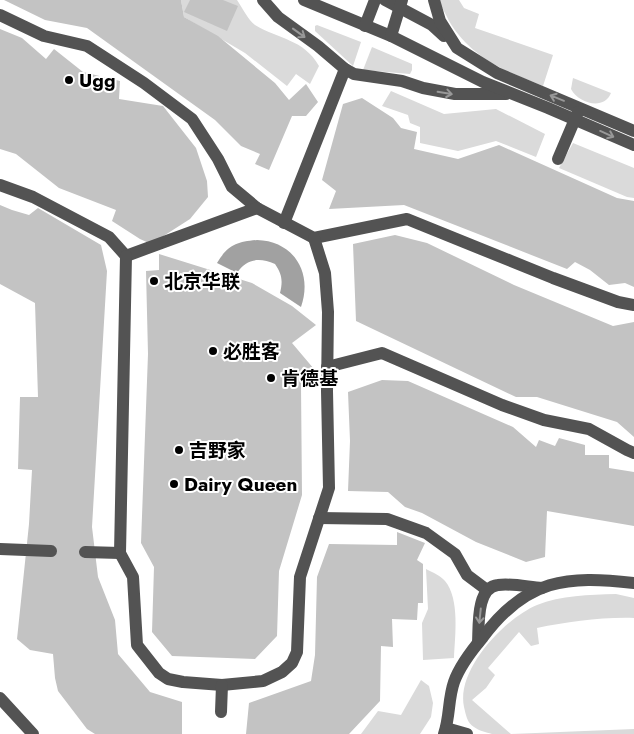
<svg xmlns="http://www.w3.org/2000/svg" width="634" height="734" font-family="Jost,'Noto Sans SC',sans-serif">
<rect width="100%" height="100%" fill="#fff"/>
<!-- green -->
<g fill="#dadada">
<path d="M181,0H237C242,7 248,20 255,25C278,39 304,39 319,66L310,84L296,74L287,86L245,53L184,17Z"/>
<path d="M439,0H459L464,8L479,14L475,28L553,55L543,86C505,71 471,58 449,21C446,14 441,7 439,0Z"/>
<polygon points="317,25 361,42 353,66 315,31 315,26"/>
<polygon points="372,47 412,64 412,70 410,74 363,70"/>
<path d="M573,78L611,93C604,111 578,103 571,89Z"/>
<polygon points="391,91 444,114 496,109 545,134 536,157 496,141 458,151 420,143 420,127 410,123 408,115 382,106"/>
<polygon points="573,143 634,168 634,198 627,197 559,168"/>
<path d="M426,569C432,572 441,576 445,581C460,599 455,636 454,658L423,660L422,623L428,609Z"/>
<path d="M616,594L634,598V618C601,617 568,622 537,628L539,644L531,646L519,632L488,668L495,675L486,688L472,700L511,734L634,729V734H492C486,732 479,731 474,727C467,723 466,715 464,707C456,670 504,619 537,605C561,595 589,595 616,594Z"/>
<polygon points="421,680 429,686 433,703 431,717 420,734 361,734 378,711 401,715"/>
</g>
<!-- water -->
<path fill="#a1a1a1" d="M257,240C294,241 313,273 301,307L280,293C283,281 282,274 275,264C259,257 246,259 237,273L217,263C228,245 236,242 257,240Z"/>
<!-- building -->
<g fill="#c3c3c3">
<polygon points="4,0 181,0 184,17 218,36 275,83 289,100 306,84 318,102 306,116 292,116 269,170 255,164 260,154 241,146 215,120 87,28 45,20"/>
<polygon points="190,0 223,0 238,6 227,31 184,12"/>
<polygon points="0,29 22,38 46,59 54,49 83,72 120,81 119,99 163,106 196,148 207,181 208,197 190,219 151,244 140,239 112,221 116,210 59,188 16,154 0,149"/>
<polygon points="362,98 393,118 401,128 417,132 414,149 458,159 499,145 617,198 634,201 634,287 625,283 609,285 590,270 575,262 567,269 404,205 329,209 336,191 322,180 343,104"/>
<polygon points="0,205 12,210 29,215 38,208 101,245 107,271 92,527 98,577 115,620 118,654 150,692 182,702 182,734 95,734 87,729 58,691 55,678 53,654 30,650 17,639 29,524 32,470 18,469 20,397 38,397 35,303 0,284"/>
<polygon points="395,235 427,243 514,285 613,326 634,322 634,437 617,422 537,397 516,397 356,321 353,244"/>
<polygon points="159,254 252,283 292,306 316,325 292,343 314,369 301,386 302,495 279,571 277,636 255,659 172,656 152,632 154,567 141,543 148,354 146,271 159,270"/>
<polygon points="382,380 408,381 513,427 536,447 539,440 555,446 559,438 585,445 585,455 609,455 609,468 634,472 634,526 547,511 545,557 526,562 476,542 422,513 405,507 388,492 348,491 350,441 348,392"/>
<polygon points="397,532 425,543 417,560 423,564 423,603 418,603 417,620 392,619 393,647 381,646 380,701 349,734 246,734 249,703 311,681 315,655 317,577 329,544 397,545"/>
</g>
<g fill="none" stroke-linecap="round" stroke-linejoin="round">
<!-- minor -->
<g stroke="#535353" stroke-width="12">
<polyline points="263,0 278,17 318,46 345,69 354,74 402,81 423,88 455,94 506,94"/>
<polyline points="304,0 391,36 483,82 548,108 634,145"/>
<polyline points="385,0 432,25 444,36"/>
<polyline points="434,0 440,21 457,48 497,73 634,131"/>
<polyline points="0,15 44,36 87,46 144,83 192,119 218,159 232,187 257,208 314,238 407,219 553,278 618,302 634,305"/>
<polyline points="365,26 375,0"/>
<polyline points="391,36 402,0"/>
<polyline points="558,159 578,112"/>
<polyline points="0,185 33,197 109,237 126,256 257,208"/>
<polyline points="284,223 345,69"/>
<polyline points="126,256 120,553 133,577 137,645 159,673 168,679 183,682 222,685 263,681 282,672 292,663 297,652 300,577 329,488 327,391 328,312 325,273 314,238"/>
<polyline points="327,367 382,353 502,405 544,420 589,429 627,450 634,453"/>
<polyline points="319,518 387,519 426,533 455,554 467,575 487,590"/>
<polyline points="0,549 51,551"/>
<polyline points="85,552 120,553"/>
<path d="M478,643C479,626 476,587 498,585C512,583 528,587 542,588"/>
<polyline points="0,698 33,734"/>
<polyline points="221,712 222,685"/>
<polyline points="446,728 467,734"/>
<path d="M444,734C450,717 448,699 454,682C460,665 472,650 483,637C526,579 567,575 634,583"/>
</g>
</g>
<!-- one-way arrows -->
<defs><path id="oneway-shaft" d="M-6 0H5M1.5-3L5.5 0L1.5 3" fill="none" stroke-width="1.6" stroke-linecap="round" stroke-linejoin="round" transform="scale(1.25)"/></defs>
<g stroke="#989898">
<use href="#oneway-shaft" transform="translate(299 33) rotate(36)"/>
<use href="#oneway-shaft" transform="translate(445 93) rotate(9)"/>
<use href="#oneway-shaft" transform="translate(557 98) rotate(-158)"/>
<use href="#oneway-shaft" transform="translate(607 134) rotate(24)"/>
<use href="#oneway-shaft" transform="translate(480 616) rotate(96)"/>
</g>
<!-- markers -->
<g fill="#000" stroke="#fff" stroke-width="2">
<circle cx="69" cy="80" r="5"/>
<circle cx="154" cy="281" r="5"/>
<circle cx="213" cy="351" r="5"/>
<circle cx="271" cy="378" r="5"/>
<circle cx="179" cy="450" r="5"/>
<circle cx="174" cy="484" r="5"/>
</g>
<g text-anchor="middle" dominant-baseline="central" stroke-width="4" stroke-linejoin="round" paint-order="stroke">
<!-- poi labels -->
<g font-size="19" font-weight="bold" fill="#000" stroke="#fff" text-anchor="start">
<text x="79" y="80">Ugg</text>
<text x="164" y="281">北京华联</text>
<text x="223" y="351">必胜客</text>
<text x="281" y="378">肯德基</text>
<text x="189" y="450">吉野家</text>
<text x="184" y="484">Dairy Queen</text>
</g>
</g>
</svg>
